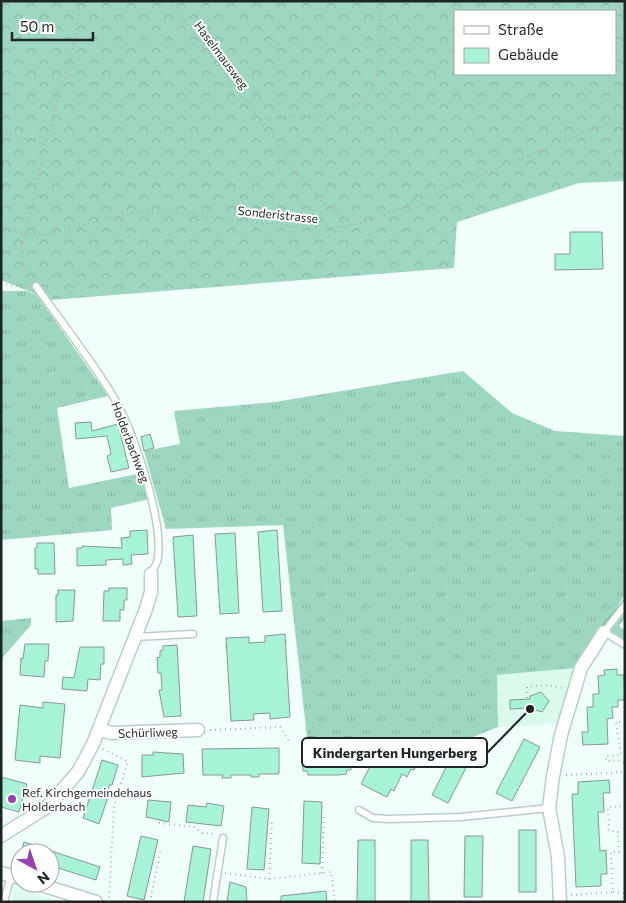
<svg xmlns="http://www.w3.org/2000/svg" width="626" height="903" font-family="Commissioner,sans-serif">
<defs>
<pattern id="grass-tufts" width="24" height="20" patternUnits="userSpaceOnUse" patternTransform="scale(1.25)"><rect width="24" height="20" fill="#9ed7c0"/><path d="M3 7l-1-3M5 7V3M7 7l1-3M15 17l-1-3M17 17v-4M19 17l1-3" fill="none" stroke="#88b8a5"/></pattern>
<pattern id="forest-crowns" width="20" height="18" patternUnits="userSpaceOnUse" patternTransform="scale(1.25)"><rect width="20" height="18" fill="#9ed7c0"/><path d="M2 6a3 3 0 1 1 6 0M12 15a3 3 0 1 1 6 0" fill="none" stroke="#88b8a5"/></pattern>
</defs>
<rect width="100%" height="100%" fill="#f1fff9"/>
<!-- built -->
<g fill="#dafaec">
<polygon points="575,668 558,724 498,727 497,675"/>
<polygon points="15,887 61,902 12,902"/>
</g>
<!-- grass -->
<g fill="url(#grass-tufts)">
<polygon points="1,291 26,291 37,295 108,396 57,408 69,488 142,473 149,499 111,508 112,530 1,540"/>
<polygon points="463,371 512,413 555,431 625,436 625,595 575,668 497,675 498,727 466,740 307,737 283,525 166,529 144,451 180,444 174,411 275,402"/>
<polygon points="625,613 625,618 619,626 625,630 625,641 609,632"/>
<polygon points="31,618 31,625 3,657 1,667 1,621"/>
</g>
<!-- forest -->
<path fill="url(#forest-crowns)" fill-rule="evenodd" d="M1,1H625V181L579,183L457,222L454,268L50,300L1,280ZM455,11H615V74H455Z"/>
<g fill="none" stroke-linecap="round" stroke-linejoin="round">
<!-- stream -->
<polyline stroke="#73bea2" stroke-width="3" points="601,628 625,600"/>
</g>
<!-- building -->
<g fill="#a7f3d6" stroke="#849a91">
<polygon points="570,232 602,232 603,269 555,270 555,254 570,254"/>
<polygon points="91,422 92,431 118,424 129,468 111,472 107,456 111,454 107,436 76,439 75,423"/>
<polygon points="150,434 154,448 144,451 141,437"/>
<polygon points="147,530 148,554 131,555 132,564 123,565 123,559 106,560 106,565 77,566 77,548 82,548 82,546 122,548 121,538 130,537 130,531"/>
<polygon points="277,530 282,611 263,612 258,532"/>
<polygon points="235,533 239,613 220,614 215,534"/>
<polygon points="193,535 197,616 178,617 173,537"/>
<polygon points="37,543 54,543 55,574 38,574 38,569 35,569 35,548 37,548"/>
<polygon points="109,588 127,588 127,600 124,600 124,610 120,610 120,621 103,621 104,591 109,591"/>
<polygon points="58,590 75,590 73,621 56,622 56,595 58,595"/>
<polygon points="285,634 290,717 270,719 270,713 253,714 254,720 231,721 226,638 249,637 249,643 265,642 265,636"/>
<polygon points="25,644 49,644 48,661 45,661 44,677 20,675 21,658 23,659"/>
<polygon points="177,645 181,716 164,717 159,690 162,690 161,673 158,673 157,658 160,657 160,651 163,650 163,646"/>
<polygon points="80,647 104,647 104,664 101,664 100,680 88,679 87,691 62,689 63,677 74,678"/>
<polygon points="617,669 617,675 624,675 625,700 618,700 618,707 612,707 613,718 607,719 608,744 583,745 582,732 588,732 587,707 593,707 593,694 599,694 598,676 605,675 604,670"/>
<polygon points="541,692 549,701 542,712 528,708 510,709 510,700 530,699 530,696"/>
<polygon points="43,702 65,704 60,758 40,756 40,763 15,760 20,705 43,708"/>
<polygon points="315,736 315,742 320,742 320,745 339,745 339,742 343,742 344,737 352,737 352,742 356,742 356,759 351,759 351,770 347,770 346,774 339,775 308,775 307,771 303,771 302,743 306,743 307,737"/>
<polygon points="394,738 423,753 414,770 411,769 407,777 402,774 394,791 391,789 387,797 361,784 375,757 380,759"/>
<polygon points="524,739 540,747 512,801 496,793"/>
<polygon points="460,740 476,748 448,803 432,795"/>
<polygon points="279,748 279,774 259,774 259,777 251,777 251,775 231,775 231,778 222,778 223,775 203,775 202,749"/>
<polygon points="153,752 183,754 184,773 142,777 142,755 153,755"/>
<polygon points="102,760 118,765 112,785 109,785 108,797 99,824 83,818"/>
<polygon points="1,777 27,784 19,812 1,807"/>
<polygon points="609,780 610,793 603,793 604,812 598,812 600,851 606,850 607,874 601,874 601,886 576,887 572,794 578,794 578,782"/>
<polygon points="148,800 171,802 169,822 146,817"/>
<polygon points="304,801 322,802 320,864 302,863"/>
<polygon points="207,803 224,806 221,826 186,822 188,805 206,807"/>
<polygon points="252,807 269,809 264,870 247,869"/>
<rect x="519" y="830" width="17" height="62"/>
<polygon points="141,836 158,840 144,900 127,896"/>
<polygon points="465,836 483,836 482,897 464,897"/>
<polygon points="358,840 375,840 375,902 357,902"/>
<polygon points="411,840 428,840 429,902 411,902"/>
<polygon points="24,842 100,867 96,880 58,868 54,881 50,879 50,853 21,853"/>
<polygon points="193,846 211,849 203,902 184,902"/>
<polygon points="230,882 246,887 247,902 227,902"/>
<polygon points="326,891 327,902 281,902 281,896"/>
</g>
<g fill="none" stroke-linecap="round" stroke-linejoin="round">
<!-- service casing -->
<g stroke="#b8cfc5" stroke-width="9">
<g id="service">
<path d="M36,286C62,323 90,358 113,396C133,430 163,518 158,557C158,563 153,569 151,574"/>
<polyline points="625,605 604,632 625,645"/>
<polyline points="135,637 193,634"/>
<polyline points="359,810 373,818 388,819 461,817 549,808"/>
<polyline points="4,902 11,875"/>
<polyline points="213,902 223,838"/>
</g>
</g>
<!-- minor casing -->
<g stroke="#b8cfc5" stroke-width="15">
<g id="minor">
<polyline points="99,729 111,733 198,730"/>
<polyline points="1,836 47,807 78,772 93,744 146,609 151,592 151,574"/>
<polyline points="1,873 20,878"/>
<polyline points="35,883 96,902"/>
<polyline points="560,902 558,857 549,808 553,776 561,735 581,668 604,632"/>
</g>
</g>
<!-- path -->
<g stroke="#a6b2ad" stroke-width="2" stroke-dasharray="1 4" stroke-linecap="butt">
<polyline points="170,1 319,199 338,215 345,227"/>
<polyline points="615,1 625,15"/>
<path d="M260,120C286,115 315,118 341,111C347,109 360,104 365,99C384,81 381,25 379,1"/>
<polyline points="1,132 45,143"/>
<polyline points="1,226 26,234 45,234 137,212 173,213 312,228 345,227 366,222 625,116"/>
<path d="M32,280C21,267 18,250 26,234L45,143L74,45L81,1"/>
<polyline points="1,284 29,286"/>
<polyline points="527,698 527,687 545,685 564,688"/>
<polyline points="625,710 625,711"/>
<polyline points="625,722 616,722 621,755 606,756 606,761 617,760 625,763"/>
<polyline points="210,730 280,727 289,741"/>
<polyline points="103,749 128,762 114,806 109,901"/>
<polyline points="566,775 625,772"/>
<polyline points="159,823 194,827 202,833 215,834"/>
<polyline points="225,873 269,879 331,872 335,902"/>
<polyline points="322,873 324,814"/>
<polyline points="269,879 272,823"/>
<polyline points="613,892 625,893"/>
<polyline points="571,895 613,892 611,852 619,852 618,832 609,831 608,807 625,806"/>
<polyline points="150,902 160,852"/>
</g>
<!-- service -->
<use href="#service" stroke="#fff" stroke-width="6"/>
<!-- minor -->
<use href="#minor" stroke="#fff" stroke-width="12"/>
</g>
<!-- markers -->
<circle fill="#9742b0" stroke="#fff" stroke-width="2" cx="12" cy="799" r="5"/>
<g text-anchor="middle" dominant-baseline="central" stroke-width="4" stroke-linejoin="round" paint-order="stroke">
<!-- street labels -->
<g font-size="12" fill="#1c2521" stroke="#fff">
<text transform="translate(222 55) rotate(53)">Haselmausweg</text>
<text transform="translate(278 214) rotate(6)">Sonderistrasse</text>
<text transform="translate(131 442) rotate(69)">Holderbachweg</text>
<text transform="translate(148 732) rotate(-2)">Schürliweg</text>
</g>
<!-- poi labels -->
<g font-size="12" fill="#1c2521" stroke="#fff" text-anchor="start">
<text x="22" y="792">Ref. Kirchgemeindehaus<tspan x="22" dy="14">Holderbach</tspan></text>
</g>
</g>
<!-- callouts -->
<path fill="none" stroke="#1c2521" stroke-width="2" d="M530 709L487 753"/>
<circle fill="#1c2521" stroke="#fff" stroke-width="2" cx="530" cy="709" r="5"/>
<rect fill="#fff" stroke="#1c2521" stroke-width="2" x="302" y="738" width="185" height="29" rx="5"/>
<g font-size="14" text-anchor="middle" font-weight="bold" fill="#1c2521">
<text x="395" y="758">Kindergarten Hungerberg</text>
</g>
<!-- border -->
<rect width="626" height="903" fill="none" stroke="#1c2521" stroke-width="5"/>
<!-- legend -->
<rect x="454" y="10" width="162" height="65" fill="#ffffff" stroke="#a4a8a6"/>
<rect x="464" y="26" width="25" height="8" fill="#ffffff" stroke="#a4a8a6"/>
<text x="498" y="35" font-size="15" fill="#1c2521">Straße</text>
<rect x="464" y="48" width="25" height="15" fill="#a7f3d6" stroke="#a4a8a6"/>
<text x="498" y="60" font-size="15" fill="#1c2521">Gebäude</text>
<!-- north arrow -->
<g transform="translate(35 868) rotate(140)"><circle r="24" fill="#ffffff" stroke="#a4a8a6"/>
<path d="M0-4L9 19L0 12L-9 19Z" fill="#9742b0"/>
<text y="-8" font-size="14" font-weight="bold" text-anchor="middle" fill="#1c2521">N</text>
</g>
<!-- scale -->
<path d="M12 32v8h81v-8" fill="none" stroke="#1c2521" stroke-width="2.5"/>
<text x="20" y="32" font-size="15" fill="#1c2521" stroke="#ffffff" stroke-width="4" paint-order="stroke">50 m</text>
</svg>
